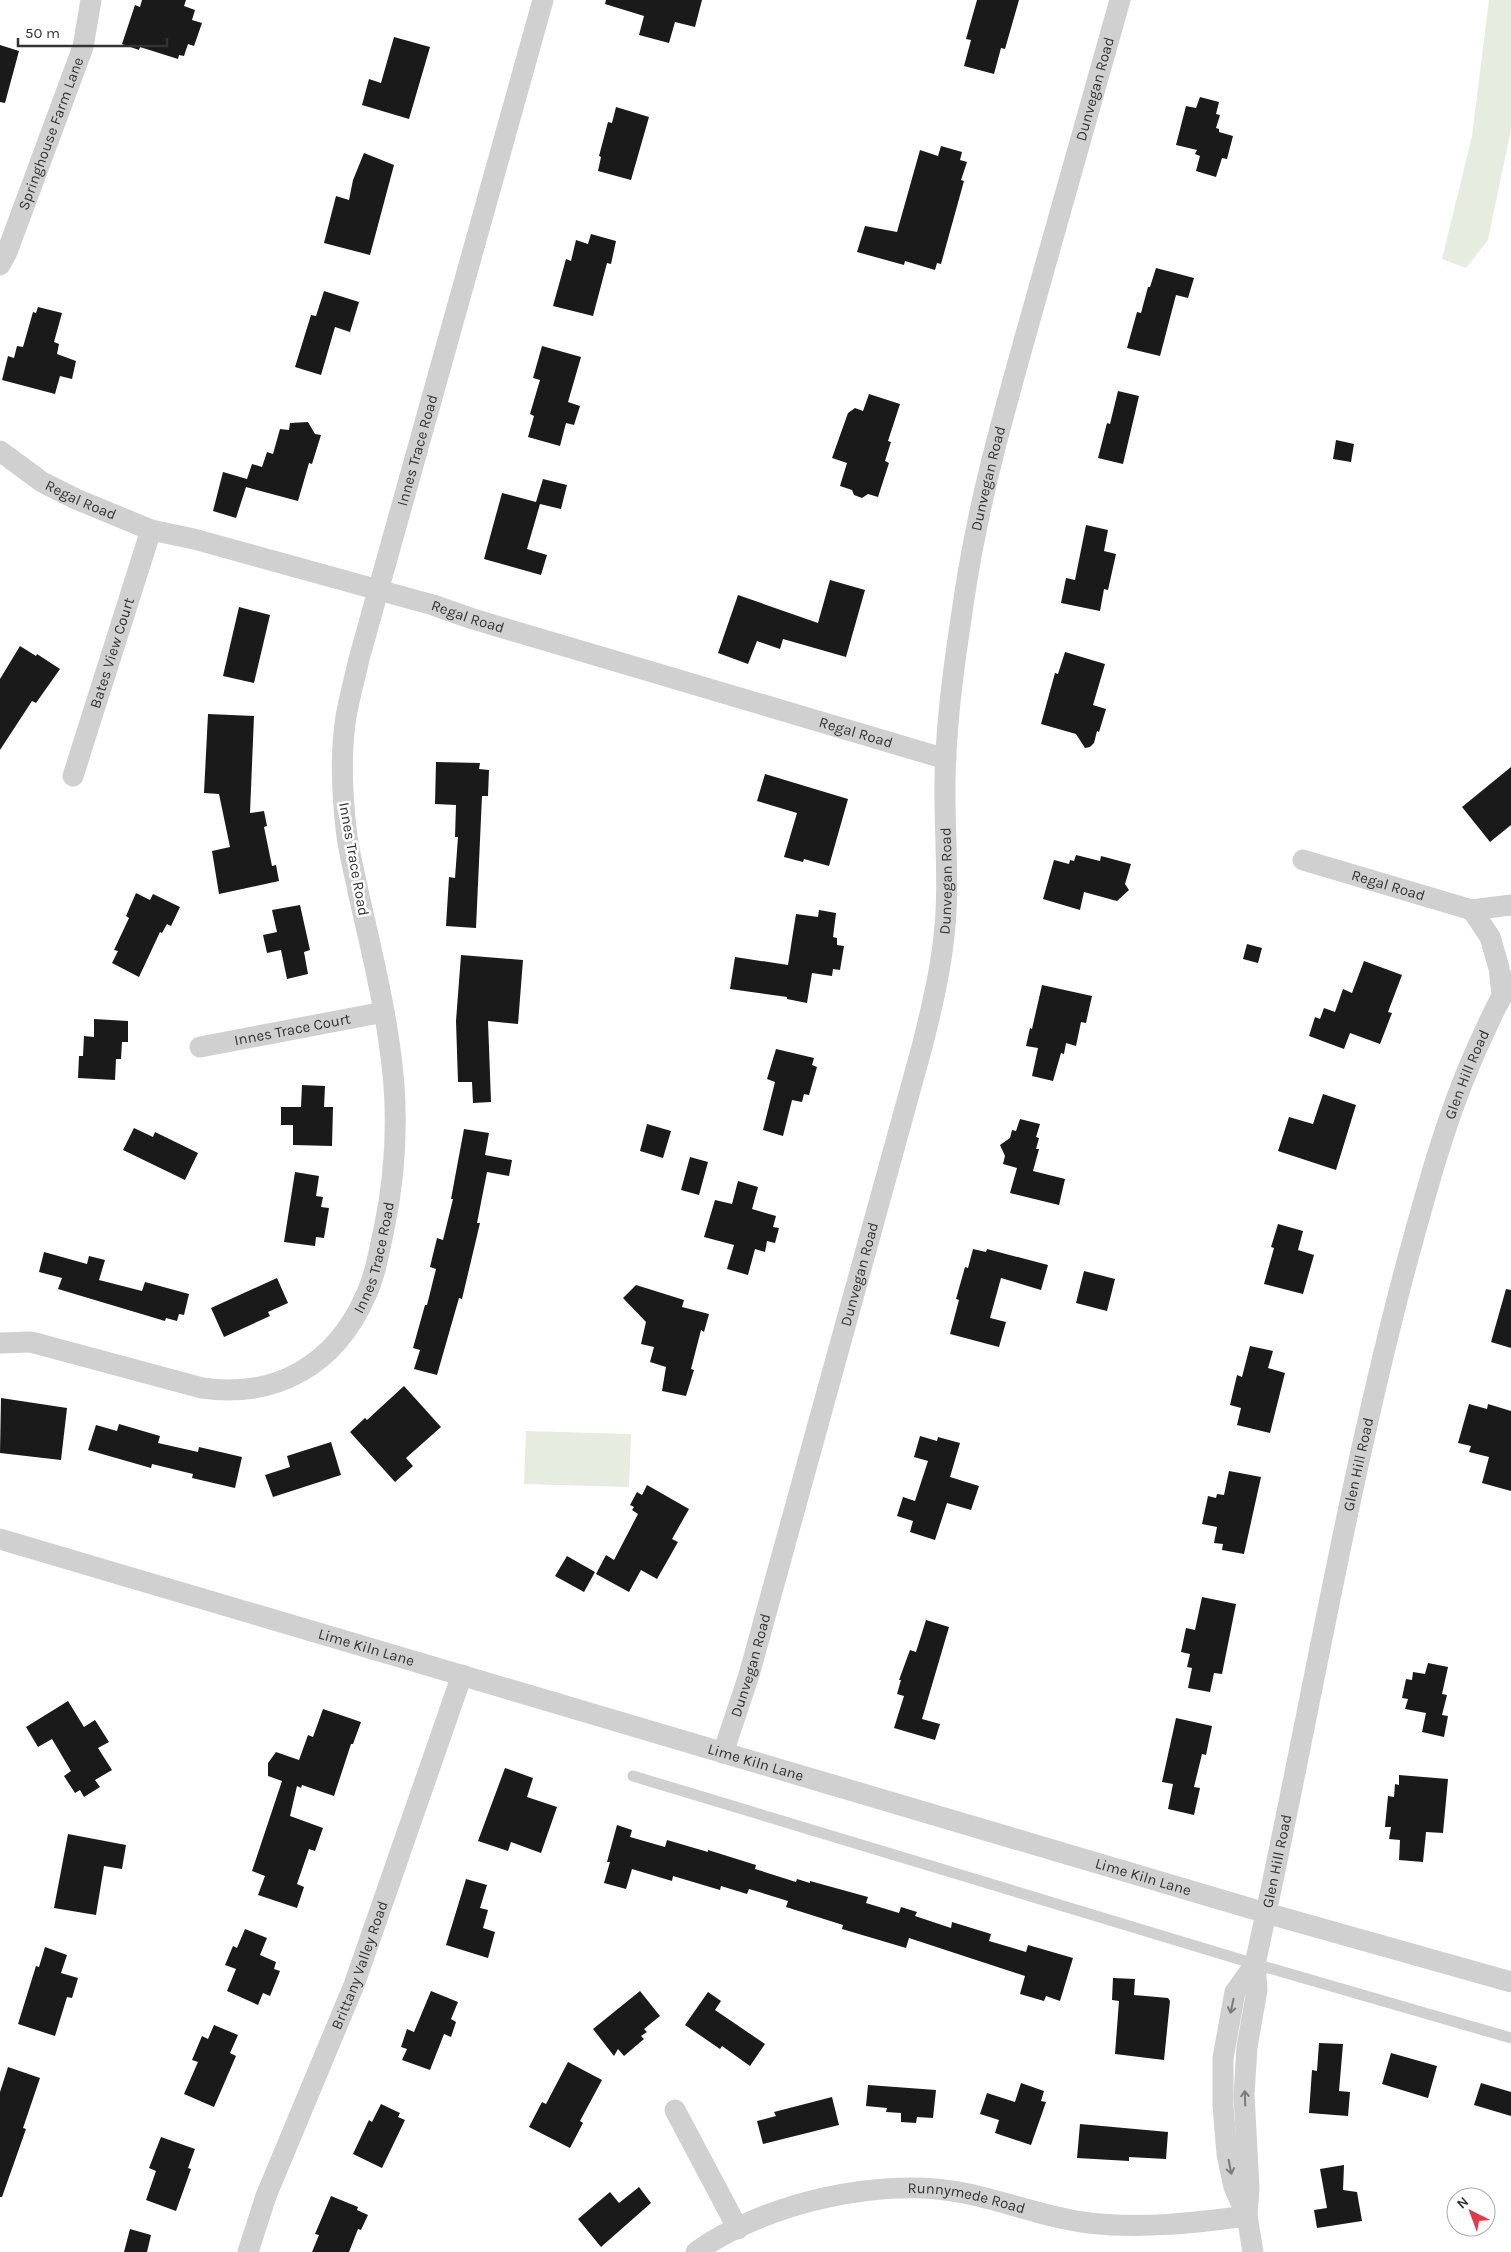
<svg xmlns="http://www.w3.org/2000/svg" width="1511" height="2252" font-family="Karla,sans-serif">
<rect width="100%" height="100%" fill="#fff"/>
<!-- green -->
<g fill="#e6ecdf">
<polygon points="1489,0 1511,0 1511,129 1488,240 1466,268 1442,259 1472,136"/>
<polygon points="526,1431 631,1434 629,1487 524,1484"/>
</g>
<!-- building -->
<g fill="#1a1a1a">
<polygon points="142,0 186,0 184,6 195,10 192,20 202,23 194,46 188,44 184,56 179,55 178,59 140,47 139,50 122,44 135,5 140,7"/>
<polygon points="606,0 702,0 695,27 675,22 669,43 639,35 644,16 605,4"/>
<polygon points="977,0 1019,0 1005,49 1001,48 994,74 964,66 971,40 966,39"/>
<polygon points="394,37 430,47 409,119 362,105 369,79 381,83"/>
<polygon points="0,45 19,51 5,103 0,102"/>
<polygon points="1200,97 1219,102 1216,114 1220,115 1216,128 1219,129 1219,132 1233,136 1227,159 1222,158 1216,177 1196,171 1200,156 1195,154 1197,150 1176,145 1186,106 1196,108"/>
<polygon points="616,107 649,117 631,180 598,171 601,157 599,156 608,122 612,123"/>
<polygon points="941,146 962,152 960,160 967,162 961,180 964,181 941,264 937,263 935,270 905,261 904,265 857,252 865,226 897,232 920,150 938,156"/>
<polygon points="364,153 394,165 370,255 324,243 336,196 349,200 353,180"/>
<polygon points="591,234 616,241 611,264 607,263 593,316 553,306 566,259 571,261 576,240 588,244"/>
<polygon points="1156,268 1194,278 1188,298 1176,295 1160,356 1127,348 1137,312 1141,313 1148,287 1150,287"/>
<polygon points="324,291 359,302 350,332 335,327 321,375 295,367 311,315 316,316"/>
<polygon points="38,307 62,313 54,342 59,344 57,354 76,361 72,379 60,376 55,394 2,380 8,356 14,358 17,346 23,347 33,312 36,313"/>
<polygon points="542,346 581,357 568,402 580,406 574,425 566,423 560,446 528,437 534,416 530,414 540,380 533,378"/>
<polygon points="1118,391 1139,396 1123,464 1098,458 1107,423 1110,424"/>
<polygon points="869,394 900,404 888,441 891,442 885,461 889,463 878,497 868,494 862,498 854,495 852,490 840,486 847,463 832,458 848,413 855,408 863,411"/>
<polygon points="308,422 315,434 321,435 312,464 309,463 298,501 246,487 236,518 213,511 223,472 247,479 252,464 262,467 267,452 273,454 280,429 289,430 290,423"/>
<polygon points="1336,440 1354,444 1351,462 1333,459"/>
<polygon points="543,479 567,485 561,509 540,504 527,549 547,555 541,575 484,559 502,493 536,502"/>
<polygon points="1086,525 1108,530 1104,551 1116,554 1108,590 1104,589 1100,611 1061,603 1066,578 1075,580"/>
<polygon points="830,580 865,590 846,657 783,639 780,649 757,641 748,664 718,653 738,595 818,623"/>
<polygon points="239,607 270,615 254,683 223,676"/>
<polygon points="20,646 36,656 37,654 60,669 36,703 32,701 0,750 0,679"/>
<polygon points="1065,652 1105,664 1093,705 1106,709 1099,732 1097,731 1094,743 1090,747 1085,748 1076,734 1041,724 1055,673 1058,674"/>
<polygon points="208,714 254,716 250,813 264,811 267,826 264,827 272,866 276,865 279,881 219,894 212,851 230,847 219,794 204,793"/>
<polygon points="436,762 480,763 479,769 489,770 488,796 482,796 476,928 446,926 449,877 455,878 458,837 455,837 456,805 435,804"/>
<polygon points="1511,767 1511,825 1490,842 1462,807"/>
<polygon points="765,774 848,799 829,866 804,859 803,862 784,857 797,813 757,801"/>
<polygon points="1076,855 1100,861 1101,856 1131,864 1125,884 1129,890 1117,901 1084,892 1080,910 1043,899 1054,860 1069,864 1070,860 1074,861"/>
<polygon points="136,893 150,900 153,894 180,907 171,926 167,924 162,933 160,932 139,977 112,963 118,951 114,950 129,918 126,916"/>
<polygon points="300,905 310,950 304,952 308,974 287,979 281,950 267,953 263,935 277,932 272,910"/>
<polygon points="819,910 836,913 833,937 837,938 837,945 844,946 840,970 833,969 832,976 812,973 807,1003 787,999 787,997 730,989 735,957 788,965 796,914 818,917"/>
<polygon points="1247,944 1262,948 1258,963 1243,959"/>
<polygon points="461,955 523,960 518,1024 488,1021 491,1102 473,1103 472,1082 458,1082 456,1021"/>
<polygon points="1364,961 1402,975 1388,1012 1392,1013 1380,1044 1350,1033 1344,1049 1309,1036 1315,1017 1320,1019 1324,1008 1335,1012 1343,989 1352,993"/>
<polygon points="1042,985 1092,996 1086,1023 1081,1022 1076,1046 1066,1043 1064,1054 1061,1053 1053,1081 1032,1076 1038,1048 1026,1046 1030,1028 1032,1029"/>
<polygon points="94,1019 128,1021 128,1042 122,1042 121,1059 116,1059 115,1080 78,1078 79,1056 83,1056 84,1036 94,1037"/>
<polygon points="776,1049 814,1058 812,1065 817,1067 809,1095 804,1094 802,1102 792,1100 783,1136 763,1130 775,1082 767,1079"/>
<polygon points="302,1085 325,1086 324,1107 333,1107 332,1146 293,1145 293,1125 281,1125 281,1107 301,1107"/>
<polygon points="1323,1094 1356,1105 1336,1170 1278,1151 1289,1117 1313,1124"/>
<polygon points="1020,1119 1040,1124 1036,1137 1039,1138 1036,1149 1039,1149 1033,1171 1065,1179 1059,1205 1010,1193 1017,1168 1003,1164 1005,1156 1000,1145 1010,1138 1012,1130 1016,1131"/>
<polygon points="647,1124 671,1131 663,1158 640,1151"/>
<polygon points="134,1128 153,1137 155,1132 198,1153 185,1180 123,1150"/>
<polygon points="464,1129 489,1133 485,1155 512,1160 509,1176 487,1172 477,1223 480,1223 462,1299 459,1298 437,1375 414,1369 420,1350 413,1348 425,1305 427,1305 436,1269 430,1267 437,1238 443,1240 453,1199 451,1199"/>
<polygon points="690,1157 708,1162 699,1195 681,1190"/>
<polygon points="295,1172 319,1176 316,1196 323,1197 321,1207 329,1208 324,1238 316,1237 315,1246 284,1242"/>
<polygon points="738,1181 758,1187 752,1209 776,1216 773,1227 779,1228 775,1243 767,1241 765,1252 755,1249 748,1275 727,1269 734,1245 704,1237 715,1200 732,1204"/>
<polygon points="1278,1224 1303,1231 1298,1250 1314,1255 1303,1294 1264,1284 1274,1248 1271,1247"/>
<polygon points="973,1249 986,1252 987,1249 1048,1265 1041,1290 1001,1278 990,1318 1006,1322 999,1347 950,1334 959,1300 956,1299 965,1267 968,1268"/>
<polygon points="44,1252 87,1264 89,1256 105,1260 99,1280 142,1291 145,1282 189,1294 184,1315 179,1314 177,1321 166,1318 165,1321 58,1289 62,1278 39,1272"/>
<polygon points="1084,1271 1115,1279 1107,1311 1076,1303"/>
<polygon points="277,1278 288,1303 268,1312 270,1316 224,1337 211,1308"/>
<polygon points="636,1285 684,1300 682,1307 709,1314 704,1332 701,1330 691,1369 694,1370 686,1396 662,1391 666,1367 650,1362 654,1347 641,1344 646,1322 623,1298"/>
<polygon points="1506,1289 1511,1290 1511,1348 1491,1342"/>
<polygon points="1250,1346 1273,1351 1268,1368 1285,1373 1270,1433 1237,1425 1241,1408 1230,1405 1237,1375 1242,1377"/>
<polygon points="404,1386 441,1427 406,1458 413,1466 395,1482 350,1432 365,1418 367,1420"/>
<polygon points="1,1398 67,1408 61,1460 0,1453"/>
<polygon points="1469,1404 1487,1409 1488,1404 1511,1411 1511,1491 1482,1483 1489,1457 1469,1452 1471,1446 1458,1443"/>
<polygon points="119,1424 160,1436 158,1443 198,1452 199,1447 242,1457 235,1488 192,1478 193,1474 152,1464 151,1468 88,1450 96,1425 117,1431"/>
<polygon points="920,1436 937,1441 938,1437 960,1443 950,1477 979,1486 971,1510 947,1503 935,1540 910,1532 913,1521 897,1516 903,1497 915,1501 928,1461 914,1457"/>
<polygon points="331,1442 341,1475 273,1497 265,1475 290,1467 287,1456"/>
<polygon points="1229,1471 1261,1477 1244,1554 1222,1550 1223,1544 1214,1543 1217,1527 1202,1524 1208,1496 1216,1498 1217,1494 1224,1495"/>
<polygon points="647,1485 689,1509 672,1539 678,1542 657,1579 641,1570 629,1592 596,1574 606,1555 614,1560 638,1514 632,1510 634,1507 630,1505 637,1492 642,1495"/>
<polygon points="567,1556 595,1572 584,1592 555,1576"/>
<polygon points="1202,1597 1236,1604 1222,1674 1214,1673 1210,1692 1188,1688 1192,1668 1187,1667 1190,1654 1181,1652 1186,1628 1195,1630"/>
<polygon points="926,1620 949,1627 922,1719 940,1724 935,1740 894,1728 904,1696 897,1694 901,1680 899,1680 910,1650 916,1652"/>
<polygon points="1428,1663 1448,1667 1442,1694 1447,1695 1442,1715 1448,1716 1444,1737 1422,1732 1426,1713 1405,1709 1408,1699 1402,1698 1406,1679 1412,1680 1413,1672 1425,1674"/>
<polygon points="68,1701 84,1727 95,1720 109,1742 98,1748 112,1770 95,1780 100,1787 84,1797 80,1790 75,1793 64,1776 71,1771 52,1739 38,1747 26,1727"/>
<polygon points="323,1709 361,1722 353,1744 351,1744 334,1796 302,1785 301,1788 297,1786 290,1816 323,1828 315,1851 309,1849 297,1884 304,1887 297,1908 258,1895 265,1876 252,1871 282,1781 268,1776 268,1763 276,1752 299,1760 308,1735 313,1737"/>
<polygon points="1176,1718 1212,1726 1206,1755 1202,1754 1194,1787 1200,1788 1194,1815 1168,1809 1173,1784 1162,1782"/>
<polygon points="505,1768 533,1778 527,1797 557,1807 541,1853 511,1842 508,1851 478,1841"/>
<polygon points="1399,1775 1448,1779 1443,1833 1426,1832 1423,1862 1399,1860 1400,1840 1389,1839 1391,1827 1385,1827 1388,1796 1394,1797 1395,1784 1399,1785"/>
<polygon points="617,1825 632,1830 630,1837 665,1847 667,1840 708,1852 708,1850 756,1865 755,1869 796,1882 797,1879 810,1883 810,1881 868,1897 866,1903 899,1913 901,1907 917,1912 915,1916 951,1928 952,1922 991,1934 989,1941 1026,1952 1028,1945 1073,1958 1060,2001 1046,1996 1044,2001 1020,1994 1025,1976 909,1938 906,1948 842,1929 843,1925 786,1907 788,1901 749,1889 747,1894 721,1886 720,1890 673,1876 672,1881 632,1869 626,1889 604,1883 610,1862 607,1862"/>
<polygon points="68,1834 126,1845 122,1869 104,1866 96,1915 54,1908"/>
<polygon points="466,1879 487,1885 480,1908 488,1910 483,1928 495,1932 488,1958 446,1945"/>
<polygon points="245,1929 267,1938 260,1955 276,1962 274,1969 280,1971 270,1996 263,1993 258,2005 227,1991 236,1969 225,1965 233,1946 237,1948"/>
<polygon points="45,1947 67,1955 61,1973 78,1978 72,1998 67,1997 55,2036 18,2024 36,1966 39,1967"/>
<polygon points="1113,1978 1135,1979 1134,1995 1168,1998 1170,2001 1164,2060 1115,2054 1119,2001 1112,2000"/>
<polygon points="431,1991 458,2002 451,2019 456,2022 451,2037 444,2034 430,2070 402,2060 407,2049 401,2047 407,2029 414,2032"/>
<polygon points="640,1991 660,2016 644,2029 647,2032 641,2036 644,2039 624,2056 618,2049 614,2056 593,2029"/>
<polygon points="708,1992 721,2001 715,2010 765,2044 750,2066 722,2046 720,2049 685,2025"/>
<polygon points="214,2025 238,2035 230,2053 236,2056 214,2107 184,2094 198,2062 192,2060 202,2036 208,2039"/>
<polygon points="1319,2043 1343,2044 1339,2091 1350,2092 1348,2116 1309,2113 1312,2070 1317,2071"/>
<polygon points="1391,2053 1437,2066 1428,2098 1382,2084"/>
<polygon points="568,2062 602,2080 580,2121 583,2123 570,2148 529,2127 542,2102 546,2104"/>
<polygon points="8,2067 40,2078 23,2128 26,2129 2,2197 0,2197 0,2092"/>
<polygon points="1021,2083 1044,2091 1041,2101 1046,2102 1031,2145 995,2133 999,2120 980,2114 987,2093 1015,2102"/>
<polygon points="1481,2083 1511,2092 1511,2116 1474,2105"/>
<polygon points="868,2085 936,2090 933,2118 917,2117 916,2123 901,2122 901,2113 886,2112 887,2108 866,2106"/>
<polygon points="832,2097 839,2125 763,2144 757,2121 776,2116 774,2112"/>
<polygon points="381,2104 400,2113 398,2117 405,2120 382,2168 353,2154 369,2120 372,2122"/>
<polygon points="1080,2124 1168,2132 1166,2159 1129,2157 1129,2161 1077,2158"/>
<polygon points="161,2137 195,2149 188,2168 191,2169 176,2211 146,2200 156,2171 149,2168"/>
<polygon points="1344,2165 1343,2190 1357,2192 1362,2221 1317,2228 1314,2210 1327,2208 1320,2169"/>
<polygon points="639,2187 651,2203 601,2247 578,2219 610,2192 619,2203"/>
<polygon points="331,2196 358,2207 357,2210 368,2215 361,2230 358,2229 349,2252 312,2252 319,2235 315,2234"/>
<polygon points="130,2229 151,2235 147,2252 124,2252"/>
</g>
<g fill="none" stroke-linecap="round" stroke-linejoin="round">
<!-- lane -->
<polyline stroke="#d0d0d0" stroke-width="11" points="633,1776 1255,1964 1511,2038"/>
<!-- street -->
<g stroke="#d0d0d0" stroke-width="21">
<path id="s1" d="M0,265L7,252L83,47L91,0"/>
<path id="s2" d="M0,451L42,482L76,499L151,530L194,539L433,605L473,619L946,759"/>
<path id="s3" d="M73,776L151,530"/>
<path id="s4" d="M1303,860L1472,910L1511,905"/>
<polyline points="1472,910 1490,937 1499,968 1502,994"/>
<path id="s5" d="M200,1047L384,1012"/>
<path id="s6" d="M0,1343L31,1342L202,1388C277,1399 336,1364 366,1295C376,1274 379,1251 384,1229C397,1167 399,1105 389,1042C382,991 369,941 358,891C354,871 348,849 346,828C342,792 340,754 346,717C349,698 355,678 359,659L543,0"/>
<path id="s7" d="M0,1539L1266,1913L1511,1982"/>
<path id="s8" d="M723,1753L749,1675L922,1047C931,1011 940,974 944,936C950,885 944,832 945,780C946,720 955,658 964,599C978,502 1005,409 1031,316C1061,211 1090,105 1120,0"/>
<polyline points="675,2110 738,2229"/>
<polyline points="1246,2214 1234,2187 1227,2154 1223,2106 1223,2058 1235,1992 1255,1964"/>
<path id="s9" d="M248,2252L266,2196L354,1985L462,1675"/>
<path id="s10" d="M696,2252C764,2203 882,2176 964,2193C1005,2201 1046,2218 1089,2223C1142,2229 1194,2223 1247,2216"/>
<path id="s11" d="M1253,2252L1247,2216L1249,2188L1244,2095L1247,2047L1257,1990L1255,1964C1306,1734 1344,1501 1404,1273C1426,1192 1447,1111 1483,1035C1491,1017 1500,998 1511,981"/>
</g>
</g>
<!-- one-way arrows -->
<defs><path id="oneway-shaft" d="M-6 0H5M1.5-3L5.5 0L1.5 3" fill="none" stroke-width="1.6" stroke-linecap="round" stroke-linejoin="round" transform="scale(1.25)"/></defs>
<g stroke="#7a7a7a">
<use href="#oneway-shaft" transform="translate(1232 2006) rotate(102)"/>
<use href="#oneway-shaft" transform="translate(1245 2098) rotate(-92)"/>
<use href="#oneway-shaft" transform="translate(1230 2167) rotate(79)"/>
</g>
<g text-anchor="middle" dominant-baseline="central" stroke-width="5" stroke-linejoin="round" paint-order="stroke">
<!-- street labels -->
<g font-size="15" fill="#333" stroke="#fff">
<text stroke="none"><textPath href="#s8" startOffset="1712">Dunvegan Road</textPath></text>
<text stroke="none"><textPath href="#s1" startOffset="141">Springhouse Farm Lane</textPath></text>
<text stroke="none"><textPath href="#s6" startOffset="1275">Innes Trace Road</textPath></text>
<text stroke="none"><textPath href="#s8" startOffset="1308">Dunvegan Road</textPath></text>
<text stroke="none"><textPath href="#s2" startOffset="95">Regal Road</textPath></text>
<text stroke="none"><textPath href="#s2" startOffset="500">Regal Road</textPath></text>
<text stroke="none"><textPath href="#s3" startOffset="129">Bates View Court</textPath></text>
<text stroke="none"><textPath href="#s2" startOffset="905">Regal Road</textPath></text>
<text transform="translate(354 859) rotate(80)">Innes Trace Road</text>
<text stroke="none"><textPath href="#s8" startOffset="902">Dunvegan Road</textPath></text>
<text stroke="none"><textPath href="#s4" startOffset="89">Regal Road</textPath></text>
<text stroke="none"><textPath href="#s5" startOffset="94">Innes Trace Court</textPath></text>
<text stroke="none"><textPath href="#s11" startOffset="1205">Glen Hill Road</textPath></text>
<text stroke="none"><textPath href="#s6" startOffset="451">Innes Trace Road</textPath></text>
<text stroke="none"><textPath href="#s8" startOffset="498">Dunvegan Road</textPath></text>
<text stroke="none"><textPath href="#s11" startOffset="800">Glen Hill Road</textPath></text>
<text stroke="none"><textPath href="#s7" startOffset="382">Lime Kiln Lane</textPath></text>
<text stroke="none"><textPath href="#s8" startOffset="92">Dunvegan Road</textPath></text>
<text stroke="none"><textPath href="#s7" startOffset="788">Lime Kiln Lane</textPath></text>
<text stroke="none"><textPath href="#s11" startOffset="395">Glen Hill Road</textPath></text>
<text stroke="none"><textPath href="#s7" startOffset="1192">Lime Kiln Lane</textPath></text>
<text stroke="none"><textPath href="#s9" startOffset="308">Brittany Valley Road</textPath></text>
<text stroke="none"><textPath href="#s10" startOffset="284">Runnymede Road</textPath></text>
</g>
</g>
<!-- north arrow -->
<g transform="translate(1471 2212) rotate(318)"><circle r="24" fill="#ffffff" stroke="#adadad"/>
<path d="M0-4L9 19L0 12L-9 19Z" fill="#e63946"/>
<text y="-8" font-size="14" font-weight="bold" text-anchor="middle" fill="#333333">N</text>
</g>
<!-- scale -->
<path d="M18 38v8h149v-8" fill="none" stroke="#333333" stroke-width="2.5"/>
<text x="25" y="38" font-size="15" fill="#333333" stroke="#ffffff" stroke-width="4" paint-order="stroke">50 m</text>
</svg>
